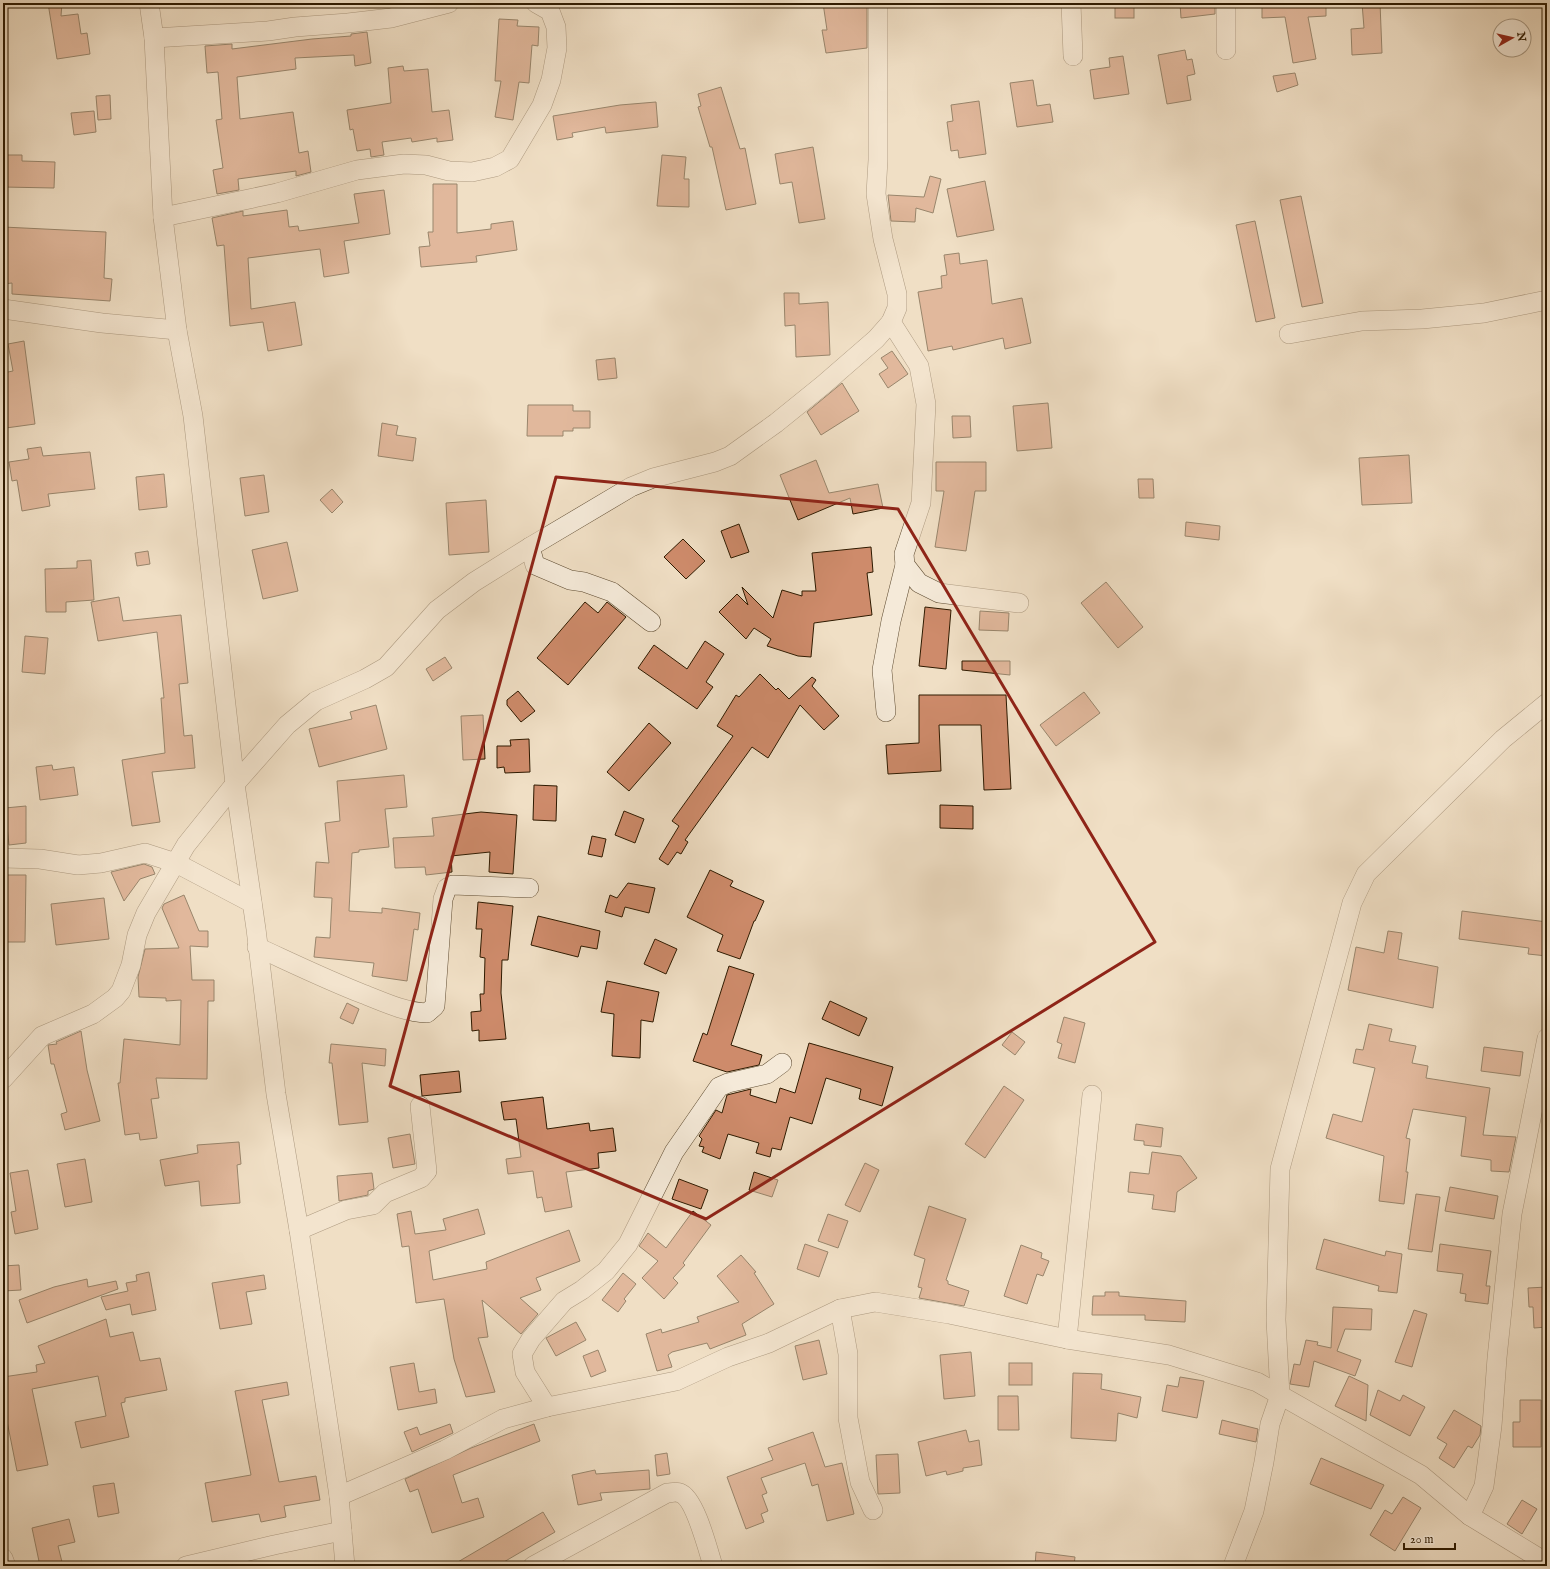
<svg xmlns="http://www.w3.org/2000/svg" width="1550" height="1569" font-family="'IM FELL English',serif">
<rect width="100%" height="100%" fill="#f0dfc5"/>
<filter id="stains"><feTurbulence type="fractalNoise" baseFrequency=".005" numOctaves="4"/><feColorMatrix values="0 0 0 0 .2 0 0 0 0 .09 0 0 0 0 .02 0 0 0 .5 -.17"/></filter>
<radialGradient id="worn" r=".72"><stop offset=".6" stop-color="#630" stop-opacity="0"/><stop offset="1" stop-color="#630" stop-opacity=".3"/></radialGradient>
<!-- building -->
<g fill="#ce8b6b" stroke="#2e1a00">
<polygon points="48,3 62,3 61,16 78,14 81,34 87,33 90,54 57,59"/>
<polygon points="823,3 867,3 867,48 826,53 822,30 827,30"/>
<rect x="1115" y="3" width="19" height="15"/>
<polygon points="1180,3 1215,3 1215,14 1181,18"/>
<polygon points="1262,3 1326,3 1326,16 1308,17 1316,59 1293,63 1285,17 1262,18"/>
<polygon points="1362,3 1380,3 1382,53 1352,55 1351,29 1364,28"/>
<polygon points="499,19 518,20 517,26 539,27 538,46 532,45 529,83 519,82 513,120 495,117 501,81 495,81"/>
<polygon points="367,32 371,63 355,66 354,55 295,58 296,69 237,77 240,119 293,112 299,153 308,151 311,172 296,176 296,171 238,179 239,190 217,194 213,170 223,168 216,120 222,119 218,72 207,73 205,46 232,44 232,49 312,39 351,36 351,34"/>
<polygon points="1185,50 1187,60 1192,59 1195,74 1187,76 1191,100 1167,104 1158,55"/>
<polygon points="1123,56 1129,94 1094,99 1090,70 1110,67 1109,58"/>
<polygon points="403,66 404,71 428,69 432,112 449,110 453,140 437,142 437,138 412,142 411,138 382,142 384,155 371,157 370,149 357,151 353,129 350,130 347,110 391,103 388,68"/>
<polygon points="1295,73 1298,85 1277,92 1273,76"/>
<polygon points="1033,80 1037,106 1050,104 1053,122 1017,127 1010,83"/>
<polygon points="721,87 740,149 745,148 756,204 726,210 712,147 710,147 698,107 701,106 698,94"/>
<polygon points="110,95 111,119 98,120 96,96"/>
<polygon points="979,101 986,154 959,158 958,150 951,151 947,122 953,121 951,105"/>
<polygon points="656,102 658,127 606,133 605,127 572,133 573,137 557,140 553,116 620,105"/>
<polygon points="94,111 96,132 74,135 71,113"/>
<polygon points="813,147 825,219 799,223 792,182 780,184 775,154"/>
<polygon points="3,155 22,155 22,161 55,162 54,188 3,187"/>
<polygon points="662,155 686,157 684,179 689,179 689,207 657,206"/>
<polygon points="930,176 941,179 933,213 916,208 915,222 891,221 888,195 924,197"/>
<polygon points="985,181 994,230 957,237 947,189"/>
<polygon points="433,184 457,184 457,233 491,229 491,224 513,221 517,250 476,256 477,262 421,267 419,247 430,246 428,232 433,232"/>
<polygon points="384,190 390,234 344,241 349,273 324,277 320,249 248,258 251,309 295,302 302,345 268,351 263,322 230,326 224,245 217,246 212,218 243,211 243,216 287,210 289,227 298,226 299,231 359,223 354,194"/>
<polygon points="1301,196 1323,303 1302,307 1280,200"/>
<polygon points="1255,221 1275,318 1256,322 1236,225"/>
<polygon points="3,227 106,232 104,278 112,279 110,301 12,294 12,283 3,284"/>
<polygon points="959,253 960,264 987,260 992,304 1022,298 1031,343 1005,349 1003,338 953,350 952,346 928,351 918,292 942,288 941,276 947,275 944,255"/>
<polygon points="784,293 799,293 799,304 828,302 830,355 796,357 795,325 785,326"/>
<polygon points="24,341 35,424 6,428 3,404 3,373 13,371 8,344"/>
<polygon points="892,351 908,374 888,388 879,374 888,368 881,358"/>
<polygon points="615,358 617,378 598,380 596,360"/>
<polygon points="842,383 859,411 821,435 807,412"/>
<polygon points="1048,403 1052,448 1017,451 1013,406"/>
<polygon points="528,405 573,405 573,411 590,411 590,428 573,428 573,431 563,431 563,436 527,436"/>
<polygon points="952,416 970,416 971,437 953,438"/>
<polygon points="382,423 398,426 396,435 416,438 413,461 378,456"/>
<polygon points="41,447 43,456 90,452 95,489 48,494 50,506 22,511 17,480 12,481 9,462 29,459 27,449"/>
<polygon points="1409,455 1412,503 1362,505 1359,458"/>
<polygon points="816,460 829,493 878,484 883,508 853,514 850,498 798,520 780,475"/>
<polygon points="936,462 986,462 986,491 975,491 966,551 935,547 944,491 936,491"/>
<polygon points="164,474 167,507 139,510 136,477"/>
<polygon points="264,475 269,512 245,516 240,478"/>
<polygon points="1138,479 1153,479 1154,498 1139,498"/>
<polygon points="332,489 343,502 332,513 320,500"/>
<polygon points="486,500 489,552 449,555 446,503"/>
<polygon points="1186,522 1220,526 1219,540 1185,536"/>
<polygon points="739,524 749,552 731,558 721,531"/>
<polygon points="683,539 705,561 686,579 664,557"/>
<polygon points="287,542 298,591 263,599 252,550"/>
<polygon points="871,547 873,572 867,573 872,615 814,623 811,657 798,656 767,646 771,639 754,628 746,639 719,612 737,594 748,605 742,587 773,618 782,590 802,596 802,591 816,591 812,553"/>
<polygon points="148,551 150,564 137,566 135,553"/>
<polygon points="91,560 94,600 66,602 66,612 46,612 45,569 77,568 77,561"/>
<polygon points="1106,582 1143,627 1118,648 1081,603"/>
<polygon points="119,597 123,621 181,615 188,683 179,684 184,736 192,735 195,768 152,772 160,822 132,826 122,760 165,753 161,698 164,698 157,632 98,641 91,602"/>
<polygon points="585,602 598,613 607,602 626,617 568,685 537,658"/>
<polygon points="925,607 951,610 946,669 919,666"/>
<polygon points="980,611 1009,613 1008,631 979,630"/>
<polygon points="25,636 48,638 45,674 22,672"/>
<polygon points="705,641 724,654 706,682 713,687 697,709 638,668 654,645 687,669"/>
<polygon points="445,657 452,668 433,681 426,669"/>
<polygon points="962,661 1010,661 1010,675 962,670"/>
<polygon points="760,674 776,690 778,688 789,699 812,677 816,680 812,686 839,716 824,730 800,705 768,758 752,747 685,840 688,842 681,854 677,852 668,865 659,859 679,826 672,821 733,736 717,726 736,695 739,697"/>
<polygon points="518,691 535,711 521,722 507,705 507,700"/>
<polygon points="1084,692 1100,713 1056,746 1040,725"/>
<polygon points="919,695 1006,695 1011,789 984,790 981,725 939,725 941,771 888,774 886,745 919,743"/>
<polygon points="376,705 387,749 319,767 309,729 352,719 350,712"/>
<polygon points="483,715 485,759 463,760 461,716"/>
<polygon points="649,723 671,743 629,791 607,772"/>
<polygon points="529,739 530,772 505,773 504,767 497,768 497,746 511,746 510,740"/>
<polygon points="52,765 53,770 74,767 78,795 40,800 36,767"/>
<polygon points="404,775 407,807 385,809 389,847 359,850 359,852 352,853 349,911 382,913 382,908 420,913 418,930 414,929 407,981 372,976 374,963 314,957 316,937 330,938 332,898 314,897 316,862 329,863 325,823 340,821 337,781"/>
<polygon points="534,785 557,786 556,821 533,820"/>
<polygon points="940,805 973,806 973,829 940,828"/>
<polygon points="26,806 26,843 9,845 5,808"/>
<polygon points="624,811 644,819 635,843 615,835"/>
<polygon points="481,812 517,815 513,874 489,872 490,852 451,856 452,872 426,875 425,867 395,868 393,838 434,836 432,818"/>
<polygon points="592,836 606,839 602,857 588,854"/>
<polygon points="144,864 152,867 155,874 140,879 124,901 111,872"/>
<polygon points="710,870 733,881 730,886 764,901 755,921 754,921 740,959 717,951 723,935 687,917"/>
<polygon points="3,875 26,875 25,942 3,942"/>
<polygon points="628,883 655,888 649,913 625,907 622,917 605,912 610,895 617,898"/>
<polygon points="184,895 199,931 208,931 208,947 190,946 192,980 214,980 214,1001 208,1001 207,1079 156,1078 159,1098 151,1099 157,1138 140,1140 139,1133 125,1135 118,1083 120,1083 124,1039 180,1045 181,1000 166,1001 166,998 139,997 138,977 145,949 179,948 162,908 164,904"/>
<polygon points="104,898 109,939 56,945 51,904"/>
<polygon points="478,902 513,906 508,960 502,960 501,993 506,1039 479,1041 479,1030 472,1031 471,1012 481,1011 480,994 484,994 485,958 480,957 482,929 476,929"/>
<polygon points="1462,911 1547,922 1547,956 1528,954 1529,948 1459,939"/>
<polygon points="538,916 600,931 597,949 581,946 578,957 531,945"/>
<polygon points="1388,931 1402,933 1398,959 1438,967 1433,1008 1348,990 1356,947 1384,953"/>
<polygon points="655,939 677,949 666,974 644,964"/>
<polygon points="729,966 754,974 731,1045 762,1055 759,1065 727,1072 693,1061 703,1033 707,1035"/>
<polygon points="607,981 659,992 653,1022 641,1020 640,1058 612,1056 614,1014 601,1012"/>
<polygon points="830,1001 867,1018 859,1036 822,1019"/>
<polygon points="347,1003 359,1009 353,1024 340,1018"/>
<polygon points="1064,1017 1085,1023 1075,1063 1058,1058 1062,1044 1057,1042"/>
<polygon points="1369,1024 1392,1029 1389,1041 1416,1046 1412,1063 1428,1066 1426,1078 1490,1088 1483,1135 1516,1137 1509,1172 1491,1171 1491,1160 1461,1156 1466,1117 1413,1109 1406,1138 1410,1139 1406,1172 1408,1172 1404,1204 1379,1201 1384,1156 1326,1138 1333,1114 1362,1122 1375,1068 1353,1063 1356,1049 1363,1050"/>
<polygon points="81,1031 87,1070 100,1121 65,1130 61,1114 67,1112 54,1064 51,1064 48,1045 57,1044 56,1042"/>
<polygon points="1012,1032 1025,1042 1015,1055 1002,1045"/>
<polygon points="809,1043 893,1067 882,1106 859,1099 861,1089 826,1078 812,1124 790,1117 781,1150 772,1148 770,1157 756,1153 759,1143 728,1134 720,1159 702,1152 704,1147 699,1146 702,1139 699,1136 701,1133 716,1110 722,1113 727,1095 751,1089 750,1095 776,1103 780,1088 795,1093"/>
<polygon points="331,1044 386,1049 385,1066 362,1063 368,1122 339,1125 332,1063 329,1063"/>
<polygon points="1484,1047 1523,1052 1520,1076 1481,1071"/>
<polygon points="459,1071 461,1092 422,1096 420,1075"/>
<polygon points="1004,1086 1024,1100 985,1158 965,1144"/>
<polygon points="543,1097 547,1129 589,1123 590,1131 613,1128 616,1151 598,1153 599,1168 566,1172 572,1207 545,1212 542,1197 537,1198 533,1171 508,1174 506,1159 521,1157 516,1119 504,1120 501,1102"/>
<polygon points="1136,1124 1163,1128 1161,1147 1144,1145 1144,1141 1134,1140"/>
<polygon points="410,1134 415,1164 393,1168 388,1138"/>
<polygon points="239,1142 241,1164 237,1165 240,1203 201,1206 199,1181 165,1186 160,1160 198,1153 197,1145"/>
<polygon points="1152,1152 1181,1156 1197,1178 1177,1192 1175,1212 1152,1209 1154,1195 1128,1192 1130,1172 1149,1174"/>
<polygon points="85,1159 92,1202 65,1207 57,1164"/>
<polygon points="865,1163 879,1170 860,1212 845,1205"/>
<polygon points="28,1170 38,1229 15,1234 11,1212 16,1211 10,1173"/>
<polygon points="754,1172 778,1180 772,1197 749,1190"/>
<polygon points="372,1173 374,1189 368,1191 368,1195 339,1201 337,1176"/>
<polygon points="679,1179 708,1190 701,1209 672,1199"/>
<polygon points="1450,1187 1498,1196 1494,1219 1445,1211"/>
<polygon points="1416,1194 1440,1197 1432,1252 1408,1249"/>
<polygon points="929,1206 966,1219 946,1280 948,1281 948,1284 969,1291 964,1306 919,1298 922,1288 918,1287 925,1259 914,1255"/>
<polygon points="478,1209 485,1234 429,1251 433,1280 487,1269 486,1262 569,1230 580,1261 536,1278 541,1290 520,1298 538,1314 521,1334 482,1300 488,1337 478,1338 495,1392 466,1397 454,1359 444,1299 416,1303 409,1246 402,1247 397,1214 411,1211 415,1234 446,1230 443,1219"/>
<polygon points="693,1211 711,1225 683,1263 685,1265 673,1278 678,1283 664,1299 642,1278 658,1261 639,1246 648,1233 666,1248"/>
<polygon points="828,1214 848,1221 838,1248 818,1241"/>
<polygon points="1324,1239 1385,1256 1386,1251 1402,1254 1397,1293 1378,1291 1379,1286 1316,1269"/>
<polygon points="805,1244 828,1252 819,1277 797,1269"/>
<polygon points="1440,1244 1491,1251 1486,1286 1490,1286 1488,1304 1465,1301 1466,1294 1460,1293 1463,1274 1437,1271"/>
<polygon points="1021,1245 1042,1253 1041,1258 1049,1261 1043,1276 1037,1274 1027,1304 1004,1296"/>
<polygon points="741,1255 756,1272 754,1273 774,1304 742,1324 746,1335 710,1349 707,1343 672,1352 668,1355 672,1367 657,1371 646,1334 661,1329 662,1333 699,1322 697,1317 739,1302 717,1276"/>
<polygon points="19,1265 21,1290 3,1291 3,1266"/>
<polygon points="149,1272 156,1310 132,1315 130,1304 106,1310 101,1297 128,1291 126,1283 137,1281 136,1275"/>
<polygon points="623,1273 636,1284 624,1299 626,1301 618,1312 602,1300"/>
<polygon points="264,1275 266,1289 246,1292 252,1324 220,1329 212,1283"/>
<polygon points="87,1279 88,1287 116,1281 118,1289 27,1323 19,1300 54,1287"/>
<polygon points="1547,1287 1547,1327 1534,1328 1533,1307 1529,1307 1528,1288"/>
<polygon points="1105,1292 1119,1292 1119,1296 1186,1301 1185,1322 1145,1320 1145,1315 1092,1315 1093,1296 1105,1296"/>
<polygon points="1333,1307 1372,1309 1371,1330 1345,1329 1337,1351 1361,1360 1355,1376 1314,1361 1309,1387 1290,1384 1294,1364 1300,1365 1306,1340 1318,1342 1317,1345 1331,1348"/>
<polygon points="1414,1310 1427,1314 1412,1367 1395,1362"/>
<polygon points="106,1319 110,1337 133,1332 140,1361 160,1358 167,1390 125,1398 125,1402 121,1403 129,1437 81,1448 75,1422 106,1416 98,1376 32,1389 48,1465 17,1471 7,1421 3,1421 3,1377 37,1372 36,1365 45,1363 38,1346"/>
<polygon points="576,1322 586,1340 556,1356 546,1338"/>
<polygon points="819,1340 827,1374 803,1380 795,1346"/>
<polygon points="598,1350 606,1371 591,1377 583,1356"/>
<polygon points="971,1352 975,1396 944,1399 940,1355"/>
<polygon points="414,1363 419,1392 435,1389 437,1403 398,1410 390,1367"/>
<rect x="1009" y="1363" width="23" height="22"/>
<polygon points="1073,1373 1102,1374 1101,1389 1141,1397 1137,1418 1118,1413 1116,1441 1071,1438"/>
<polygon points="1349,1376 1368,1385 1366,1421 1335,1406"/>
<polygon points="1180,1377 1204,1381 1197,1418 1162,1411 1167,1385 1178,1387"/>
<polygon points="287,1382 289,1395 262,1400 279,1482 316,1476 320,1500 284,1506 286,1517 261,1522 259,1514 212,1522 205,1483 251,1475 235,1391"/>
<polygon points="1378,1390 1400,1401 1403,1395 1425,1407 1410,1436 1370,1415"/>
<polygon points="998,1396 1018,1396 1019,1430 998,1430"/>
<polygon points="1520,1400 1541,1400 1541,1447 1513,1447 1513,1422 1520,1422"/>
<polygon points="1454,1410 1481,1426 1480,1435 1472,1448 1468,1446 1454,1468 1439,1458 1447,1444 1437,1438"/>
<polygon points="1222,1420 1258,1429 1256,1442 1219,1434"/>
<polygon points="450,1424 453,1433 412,1452 404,1432 417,1427 420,1435"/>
<polygon points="534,1424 540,1441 453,1475 462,1503 478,1498 484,1517 432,1533 418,1489 410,1492 405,1479 471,1448"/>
<polygon points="966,1430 969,1442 979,1440 982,1465 963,1468 963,1471 947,1475 946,1471 926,1476 918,1442"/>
<polygon points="813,1432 825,1467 842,1463 854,1514 827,1521 818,1484 812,1486 805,1463 761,1478 767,1493 762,1495 768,1511 761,1514 764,1522 746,1529 727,1477 773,1460 768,1448"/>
<polygon points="667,1453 670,1474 657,1476 655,1455"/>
<polygon points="898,1454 900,1493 878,1494 876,1455"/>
<polygon points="1321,1458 1384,1485 1371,1509 1310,1484"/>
<polygon points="595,1470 596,1474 649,1470 650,1489 600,1493 602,1500 578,1505 572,1475"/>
<polygon points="114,1483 119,1513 98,1517 93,1486"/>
<polygon points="1403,1497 1421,1508 1395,1551 1370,1535 1385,1510 1392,1514"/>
<polygon points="1522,1500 1537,1509 1522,1534 1507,1524"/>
<polygon points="543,1512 555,1532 497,1566 451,1566"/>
<polygon points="69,1519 75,1542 58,1546 63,1566 40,1566 32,1528"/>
<polygon points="1036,1552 1075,1557 1074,1566 1035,1566"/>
</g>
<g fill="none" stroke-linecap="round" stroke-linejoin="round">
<!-- street casing -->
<g stroke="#5e4b31" stroke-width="20">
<g id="street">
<polyline points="149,3 154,38 163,217 177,330 193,416 235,784 256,929 276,1094 299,1230 339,1496 345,1566"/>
<polyline points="1071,3 1073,56"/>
<polyline points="1226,3 1226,50"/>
<polyline points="154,38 268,31 295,27 348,23 391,18 449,3"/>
<polyline points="163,217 277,193 357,170 404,164 426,165 449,171 472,172 495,167 510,159 542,105 551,80 557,48 556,27 550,11 536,3"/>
<polyline points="3,309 102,323 177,330"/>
<polyline points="891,322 919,366 926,404 921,503 904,554 905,565 919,583 939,593 1019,603"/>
<polyline points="1289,334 1362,321 1422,319 1484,313 1547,300"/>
<polyline points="530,547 535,565 570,580 584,582 612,592 651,622"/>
<polyline points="886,712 882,670 891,621 905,565"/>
<polyline points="3,858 40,859 78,865 101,863 145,853 176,863 252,903"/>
<path d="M257,947C292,963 327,980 363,994C384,1002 404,1012 427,1013L435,1006L443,899L447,888L453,885L529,888"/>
<polyline points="3,1079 42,1036 93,1014 115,998 121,991 131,965 137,935 146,913 186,845 235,784 287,725 316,701 365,679 386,667 437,610 474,582 530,547 631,487 653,478 715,462 730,456 776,423 823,385 876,339 891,322 897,308 897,294 883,239 876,194 878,160 878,3"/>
<polyline points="299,1230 346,1210 373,1205 385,1193 421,1178 427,1171 420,1106"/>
<polyline points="840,1309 848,1354 848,1418 860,1482 873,1510"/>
<polyline points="1067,1339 1092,1095"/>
<polyline points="547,1407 525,1372 522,1354 531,1339 564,1301 582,1290 606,1271 628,1244 674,1152 719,1087 728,1083 767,1074 782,1063"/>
<polyline points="339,1496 445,1450 503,1419 547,1407 676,1381 728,1357 769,1343 840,1309 875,1302 949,1314 1067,1339 1169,1355 1257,1382 1421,1475 1470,1516 1547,1563"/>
<polyline points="1470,1516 1484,1486 1492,1426 1497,1358 1512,1214 1547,1038"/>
<polyline points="3,1558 6,1566"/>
<polyline points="186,1566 274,1545 342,1531"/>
<path d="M533,1566L667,1493C671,1493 676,1491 680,1493C695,1498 708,1550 713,1566"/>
<polyline points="1233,1566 1254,1511 1264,1462 1270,1424 1280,1395 1276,1320 1280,1169 1352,903 1366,874 1503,739 1547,703"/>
</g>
</g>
<!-- street -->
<use href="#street" stroke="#f5ead9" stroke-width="19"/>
</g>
<!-- marked area -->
<path d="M0 0H1550V1569H0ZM556,477L898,509L1155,942L706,1219L390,1086Z" fill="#f0dfc5" fill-opacity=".55" fill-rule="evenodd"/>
<path fill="none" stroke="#8f2418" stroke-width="3" stroke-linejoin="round" d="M556,477L898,509L1155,942L706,1219L390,1086Z"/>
<!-- margin -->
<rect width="1550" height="1569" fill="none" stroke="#f0dfc5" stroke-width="16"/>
<rect x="4" y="4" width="1542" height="1561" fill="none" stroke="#2e1a00" stroke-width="2"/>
<rect x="8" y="8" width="1534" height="1553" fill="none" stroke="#2e1a00"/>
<!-- north arrow -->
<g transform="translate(1512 38) rotate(82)"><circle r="19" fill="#f5ead9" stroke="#a59782"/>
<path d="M0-3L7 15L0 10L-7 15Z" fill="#8f2418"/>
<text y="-6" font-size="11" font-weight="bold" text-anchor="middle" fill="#2e1a00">N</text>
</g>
<!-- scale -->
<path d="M1404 1543v6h51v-6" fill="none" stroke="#2e1a00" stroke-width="2"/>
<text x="1410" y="1543" font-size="12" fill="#2e1a00" stroke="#f5ead9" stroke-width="3" paint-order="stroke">20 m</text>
<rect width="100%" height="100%" filter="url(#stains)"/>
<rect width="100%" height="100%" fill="url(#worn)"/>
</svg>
